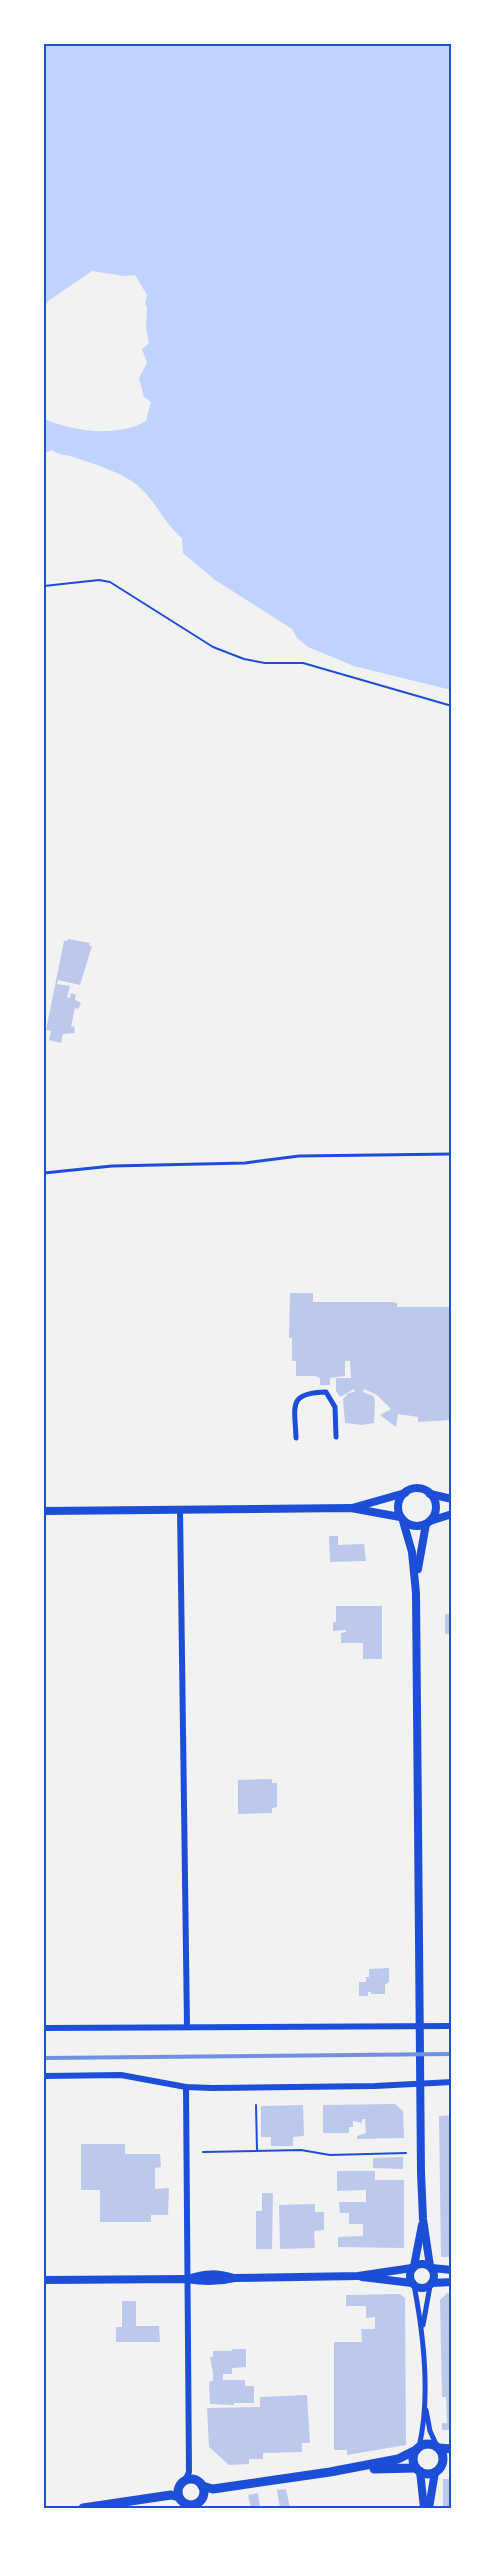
<svg xmlns="http://www.w3.org/2000/svg" width="495" height="2552" font-family="'Noto Sans',sans-serif">
<rect width="100%" height="100%" fill="#f2f2f2"/>
<!-- water -->
<path fill="#bfd3fe" d="M44,44H451V690L354,666L308,647L297,638L292,629L215,580L183,553L182,538C163,523 154,496 133,482C115,470 94,464 73,457C65,454 60,456 52,450L44,454V419C72,431 117,438 146,421L151,402L144,397L139,378L147,363L142,349L149,343L146,328L147,307L145,303L147,295L135,275L124,276L92,271L48,301L44,308Z"/>
<!-- building -->
<g fill="#bdc9ec">
<polygon points="68,939 90,943 89,946 92,946 80,985 58,980 57,984 70,986 67,997 70,998 71,993 76,995 75,1000 81,1003 78,1009 75,1008 71,1027 74,1026 75,1033 63,1034 61,1043 49,1040 51,1031 46,1030 64,941 67,941"/>
<polygon points="290,1293 313,1293 313,1302 393,1302 397,1303 397,1307 452,1307 452,1420 418,1422 418,1417 398,1414 396,1427 380,1415 391,1409 377,1395 364,1389 363,1392 373,1396 375,1400 374,1423 362,1425 345,1423 343,1399 348,1393 355,1392 354,1389 340,1397 336,1391 336,1378 351,1378 350,1361 345,1361 345,1376 330,1378 330,1385 320,1385 320,1378 315,1376 296,1376 296,1361 292,1361 292,1338 289,1338"/>
<polygon points="329,1536 338,1536 338,1545 364,1544 366,1561 330,1562"/>
<polygon points="336,1606 382,1606 382,1659 363,1659 363,1643 341,1643 341,1633 346,1632 346,1630 333,1631 333,1622 336,1622"/>
<rect x="445" y="1614" width="7" height="20"/>
<polygon points="272,1779 272,1783 277,1783 277,1807 272,1808 272,1813 238,1814 238,1780"/>
<polygon points="389,1968 389,1982 385,1985 385,1994 371,1994 371,1992 368,1992 368,1996 359,1996 359,1982 366,1982 366,1977 369,1977 369,1969"/>
<polygon points="395,2104 403,2111 404,2138 357,2139 357,2136 366,2133 365,2119 362,2119 362,2123 353,2121 353,2127 349,2127 349,2133 323,2133 323,2105"/>
<polygon points="303,2105 304,2136 293,2137 293,2146 271,2146 271,2137 261,2137 261,2106"/>
<polygon points="452,2115 452,2257 441,2257 439,2116"/>
<polygon points="81,2144 125,2144 125,2154 160,2154 161,2167 155,2168 155,2189 169,2188 168,2215 151,2215 151,2222 100,2222 100,2190 81,2190"/>
<polygon points="403,2157 403,2169 373,2168 373,2158"/>
<polygon points="337,2171 375,2171 375,2180 404,2180 404,2248 338,2247 338,2237 363,2236 363,2224 349,2224 349,2213 340,2213 339,2202 366,2202 366,2190 337,2191"/>
<polygon points="262,2193 273,2193 272,2249 256,2249 256,2211 262,2211"/>
<polygon points="315,2204 315,2212 324,2212 324,2230 314,2231 315,2248 280,2249 279,2205"/>
<polygon points="447,2293 452,2293 452,2430 442,2430 442,2423 447,2423 446,2397 442,2397 440,2300"/>
<polygon points="400,2294 405,2298 406,2445 347,2455 347,2450 334,2450 334,2342 362,2342 361,2329 375,2329 375,2317 366,2318 366,2306 346,2306 346,2295"/>
<polygon points="122,2301 136,2301 136,2326 159,2326 160,2342 116,2342 116,2327 122,2327"/>
<polygon points="232,2349 246,2349 246,2367 232,2368 232,2374 223,2374 223,2380 245,2380 245,2386 254,2386 254,2403 234,2403 234,2405 210,2404 209,2385 210,2381 213,2381 213,2373 210,2357 213,2357 213,2351 232,2351"/>
<polygon points="307,2395 310,2443 302,2443 302,2452 263,2453 263,2459 249,2459 249,2464 229,2465 209,2447 207,2408 260,2407 260,2397"/>
<rect x="443" y="2479" width="9" height="29"/>
<polygon points="286,2489 290,2508 280,2508 277,2490"/>
<polygon points="258,2493 260,2508 251,2508 248,2495"/>
</g>
<g fill="none" stroke-linecap="round" stroke-linejoin="round">
<!-- path -->
<g stroke="#1d4ed8" stroke-width="2">
<polyline points="44,586 99,580 110,582 213,647 244,659 265,663 303,663 452,706"/>
<polyline points="256,2105 257,2150"/>
<polyline points="203,2152 301,2150 330,2155 406,2153"/>
</g>
<!-- service -->
<polyline stroke="#1d4ed8" stroke-width="3" points="44,1173 112,1166 245,1163 299,1156 452,1154"/>
<!-- pedestrian -->
<g stroke="#1d4ed8" stroke-width="5">
<path d="M296,1438C295,1406 287,1393 326,1392L335,1407L336,1437"/>
<path d="M414,2285C424,2337 431,2396 419,2447"/>
<polyline points="423,2325 430,2286"/>
<polyline points="426,2410 430,2431 437,2446"/>
</g>
<!-- minor -->
<g stroke="#1d4ed8" stroke-width="6">
<polyline points="180,1509 187,2026"/>
<polyline points="44,2028 452,2026"/>
<polyline points="44,2076 121,2075 186,2087 212,2088 375,2086 452,2082"/>
<polyline points="185,2481 189,2472 186,2087"/>
<polyline points="186,2504 189,2508"/>
</g>
<!-- tertiary -->
<g stroke="#1d4ed8" stroke-width="8">
<circle cx="417" cy="1507" r="19"/>
<polyline points="430,1494 452,1499"/>
<polyline points="352,1508 405,1493"/>
<polyline points="44,1511 351,1508 400,1517"/>
<polyline points="403,1521 412,1552 416,1593 421,2173 423,2219 430,2266"/>
<polyline points="430,1521 452,1514"/>
<polyline points="418,1569 426,1524"/>
<circle cx="422" cy="2276" r="12"/>
<polyline points="414,2266 422,2225"/>
<polyline points="432,2268 452,2270"/>
<polyline points="362,2277 412,2283"/>
<path d="M188,2279C205,2273 217,2273 234,2278"/>
<path d="M44,2280L187,2279C204,2282 218,2282 234,2278L358,2276L412,2268"/>
<polyline points="432,2283 452,2282"/>
<polyline points="420,2471 424,2508"/>
<polyline points="429,2508 435,2472"/>
</g>
<!-- secondary -->
<g stroke="#1d4ed8" stroke-width="9">
<circle cx="428" cy="2459" r="15"/>
<polyline points="439,2448 452,2449"/>
<polyline points="374,2469 416,2468"/>
<circle cx="191" cy="2492" r="13"/>
<polyline points="202,2486 213,2489 330,2472 398,2459 416,2450"/>
<polyline points="83,2508 171,2495 179,2497"/>
</g>
<!-- rail -->
<polyline stroke="#7290e2" stroke-width="4" points="44,2058 452,2054"/>
</g>
<!-- border -->
<rect width="495" height="2552" fill="none" stroke="#ffffff" stroke-width="90"/>
<rect x="45" y="45" width="405" height="2462" fill="none" stroke="#1d4ed8" stroke-width="2"/>
</svg>
